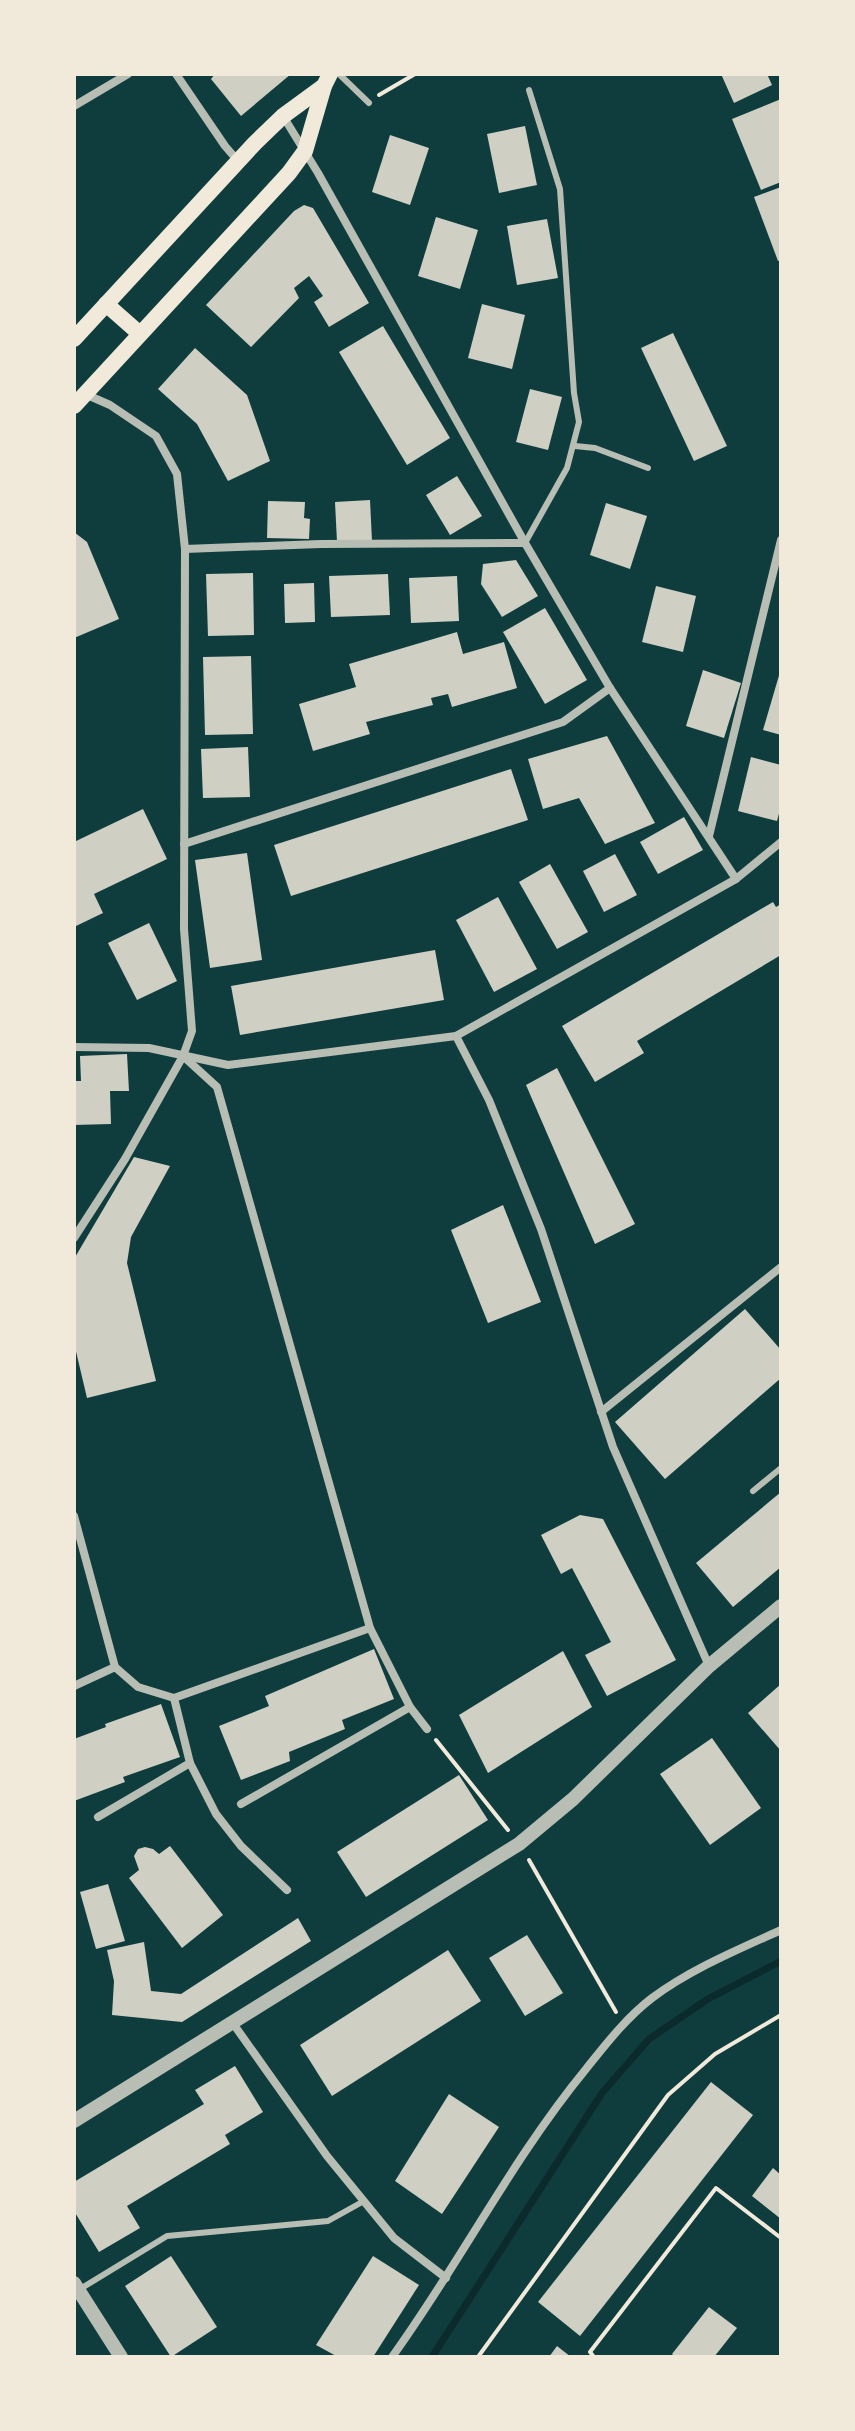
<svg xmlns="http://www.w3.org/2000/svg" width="855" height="2431" font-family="Lato,sans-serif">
<rect width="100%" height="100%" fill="#0f3d3e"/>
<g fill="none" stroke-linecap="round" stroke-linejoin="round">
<!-- stream -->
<polyline stroke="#0a2a2b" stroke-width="7" points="432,2357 602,2093 649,2039 708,1999 781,1961"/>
</g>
<!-- building -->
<g fill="#cfcfc3">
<polygon points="215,74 291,74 241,116 211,79"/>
<polygon points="721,74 767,74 772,85 734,103"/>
<polygon points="781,99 781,182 761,190 732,119"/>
<polygon points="525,126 537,185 499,193 487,134"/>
<polygon points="390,135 429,148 410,205 372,192"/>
<polygon points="781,187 781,260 778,261 754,197"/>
<polygon points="304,205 313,208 369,303 329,327 314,302 323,296 309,276 294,288 299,298 251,347 206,305 294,211"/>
<polygon points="436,217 478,230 460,289 418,276"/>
<polygon points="547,219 558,278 517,285 507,226"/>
<polygon points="482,304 525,315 512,369 468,358"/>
<polygon points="383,326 450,438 407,465 339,352"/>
<polygon points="673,333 727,446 694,461 641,348"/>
<polygon points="195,348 247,395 270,461 228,481 197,424 158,389"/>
<polygon points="530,389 562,397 548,450 516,442"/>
<polygon points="457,476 482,516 450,535 426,495"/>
<polygon points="370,500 372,541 337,542 335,502"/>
<polygon points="268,501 305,502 304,518 310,519 309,539 267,538"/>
<polygon points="606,503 647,516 630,569 590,555"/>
<polygon points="74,532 87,542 119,619 74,638"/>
<polygon points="516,560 538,596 502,617 481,584 483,564"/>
<polygon points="253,573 254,635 208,636 206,574"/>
<polygon points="388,574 390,615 331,617 329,576"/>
<polygon points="457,576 459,621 411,623 409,578"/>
<polygon points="314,583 315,622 285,623 284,584"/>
<polygon points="656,586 696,596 683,652 642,642"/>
<polygon points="545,608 587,680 545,704 503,632"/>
<polygon points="457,632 463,654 504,642 517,688 452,707 448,694 431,698 433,705 366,722 370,734 313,751 299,704 356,687 349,664"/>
<polygon points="251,656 253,734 205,735 203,657"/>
<polygon points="703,670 741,683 724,738 686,726"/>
<polygon points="780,672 781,672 781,735 763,730"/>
<polygon points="607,736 655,823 605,844 579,798 543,809 528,759"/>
<polygon points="248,747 250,797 203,798 201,749"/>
<polygon points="751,757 781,765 781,806 777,821 738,811"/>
<polygon points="511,769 528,820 291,896 274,845"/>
<polygon points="143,809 167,859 94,894 103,913 74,927 74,842"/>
<polygon points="684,817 703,850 658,874 640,842"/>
<polygon points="247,853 262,960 210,968 195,860"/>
<polygon points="615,854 637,895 604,912 583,871"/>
<polygon points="550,864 588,932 557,949 519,882"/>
<polygon points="498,897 537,969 494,992 456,920"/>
<polygon points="773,902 776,907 781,904 781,955 637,1041 644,1053 595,1082 562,1026"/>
<polygon points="149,923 177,981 137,1000 108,943"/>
<polygon points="435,950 444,1000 240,1035 231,986"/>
<polygon points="127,1054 129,1091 110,1091 111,1124 74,1125 74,1081 81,1081 80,1056"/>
<polygon points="557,1068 635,1224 595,1244 526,1085"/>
<polygon points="134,1157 170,1166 131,1237 127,1263 156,1381 87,1398 74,1343 74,1259"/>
<polygon points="503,1205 541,1302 488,1323 451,1230"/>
<polygon points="745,1309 781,1350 781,1378 665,1479 615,1422"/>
<polygon points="781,1492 781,1567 733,1607 696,1563"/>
<polygon points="580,1515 603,1519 676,1660 607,1696 585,1655 611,1642 572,1568 561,1574 541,1535"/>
<polygon points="374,1649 394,1699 342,1720 345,1729 289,1752 290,1761 241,1780 219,1726 269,1706 265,1696"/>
<polygon points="563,1651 592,1707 488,1773 459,1715"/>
<polygon points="781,1684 781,1751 748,1713"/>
<polygon points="161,1704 180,1757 123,1777 125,1782 74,1801 74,1739 106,1727 105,1724"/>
<polygon points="712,1738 761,1808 710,1845 660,1774"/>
<polygon points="459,1775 488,1820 366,1897 337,1852"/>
<polygon points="170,1846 223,1915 182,1948 129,1878 139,1870 134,1856 138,1849 145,1847 153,1849 159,1854"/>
<polygon points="108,1884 125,1941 96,1949 80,1892"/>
<polygon points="298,1918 311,1941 182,2022 112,2015 114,1981 107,1950 144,1942 151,1991 181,1994"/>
<polygon points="527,1935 563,1993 525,2016 489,1958"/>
<polygon points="448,1950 481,2001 332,2096 300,2045"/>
<polygon points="235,2066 263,2112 225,2135 230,2144 127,2206 140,2228 99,2252 74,2211 74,2182 204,2104 195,2090"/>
<polygon points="711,2082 753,2115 580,2336 538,2302"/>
<polygon points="449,2094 499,2127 442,2214 395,2181"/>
<polygon points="773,2168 781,2175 781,2219 752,2196"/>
<polygon points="171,2256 217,2327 171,2357 125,2286"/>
<polygon points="373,2256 419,2285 373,2357 338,2357 316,2345"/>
<polygon points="709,2307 737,2328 714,2357 675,2357 672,2354"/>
<polygon points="557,2346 571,2357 549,2357"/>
</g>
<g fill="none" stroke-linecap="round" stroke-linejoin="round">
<!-- path -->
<g stroke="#f1e9da" stroke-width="4">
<polyline points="379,95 415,74"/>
<polyline points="436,1740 508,1830"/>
<polyline points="529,1860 616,2012"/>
<polyline points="478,2357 668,2095 715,2054 781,2015"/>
<polyline points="594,2357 590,2352 716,2188 781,2238"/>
</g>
<!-- service -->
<g stroke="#b8beb3" stroke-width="6">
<polyline points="339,74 369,103"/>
<polyline points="575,446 595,448 648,468"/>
<polyline points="525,543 567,468 579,422 574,393 560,189 529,90"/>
<polyline points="753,1491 781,1468"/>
<polyline points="80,2289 167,2236 328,2221 364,2201"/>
</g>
<!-- minor -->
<g stroke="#b8beb3" stroke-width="8">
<polyline points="176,74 225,146 238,161"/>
<polyline points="74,106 128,74"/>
<polyline points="283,116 318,173 525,543 610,688 736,879"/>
<polyline points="85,394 110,405 156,436 177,474 185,549 184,929 192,1031 183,1056 217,1087 370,1628 410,1707 427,1729"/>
<polyline points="185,549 320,544 525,543"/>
<polyline points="709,836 781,540"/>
<polyline points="184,844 563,722 610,688"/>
<polyline points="456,1036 489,1100 541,1229 613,1447 709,1666"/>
<polyline points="74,1047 149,1048 228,1065 456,1036 736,879 781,842"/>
<polyline points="74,1238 125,1159 183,1056"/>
<polyline points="601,1412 781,1267"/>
<polyline points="74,1516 115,1667"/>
<polyline points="74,1686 115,1667 138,1687 174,1698 370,1628"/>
<polyline points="190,1763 216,1814 241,1846 287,1890"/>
<polyline points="241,1804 410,1707"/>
<polyline points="98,1817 190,1763 174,1698"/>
<polyline points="232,2022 327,2156 394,2238 446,2278"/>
<path d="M392,2357C460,2263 512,2159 586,2069C606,2044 626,2018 652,1998C691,1969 737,1950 781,1930"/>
</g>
<!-- tertiary -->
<g stroke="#b8beb3" stroke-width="14">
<polyline points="74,2121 519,1844 573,1799 709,1666 781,1606"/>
<polyline points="74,2283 121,2357"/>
</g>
<!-- secondary -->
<g stroke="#f1e9da" stroke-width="16">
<polyline points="106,304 140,334"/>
<polyline points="74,339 255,143 283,116 324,86"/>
<polyline points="74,406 289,173 305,151 324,86 330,74"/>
</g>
</g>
<!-- border -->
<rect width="855" height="2431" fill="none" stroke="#f1e9da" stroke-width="152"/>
</svg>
